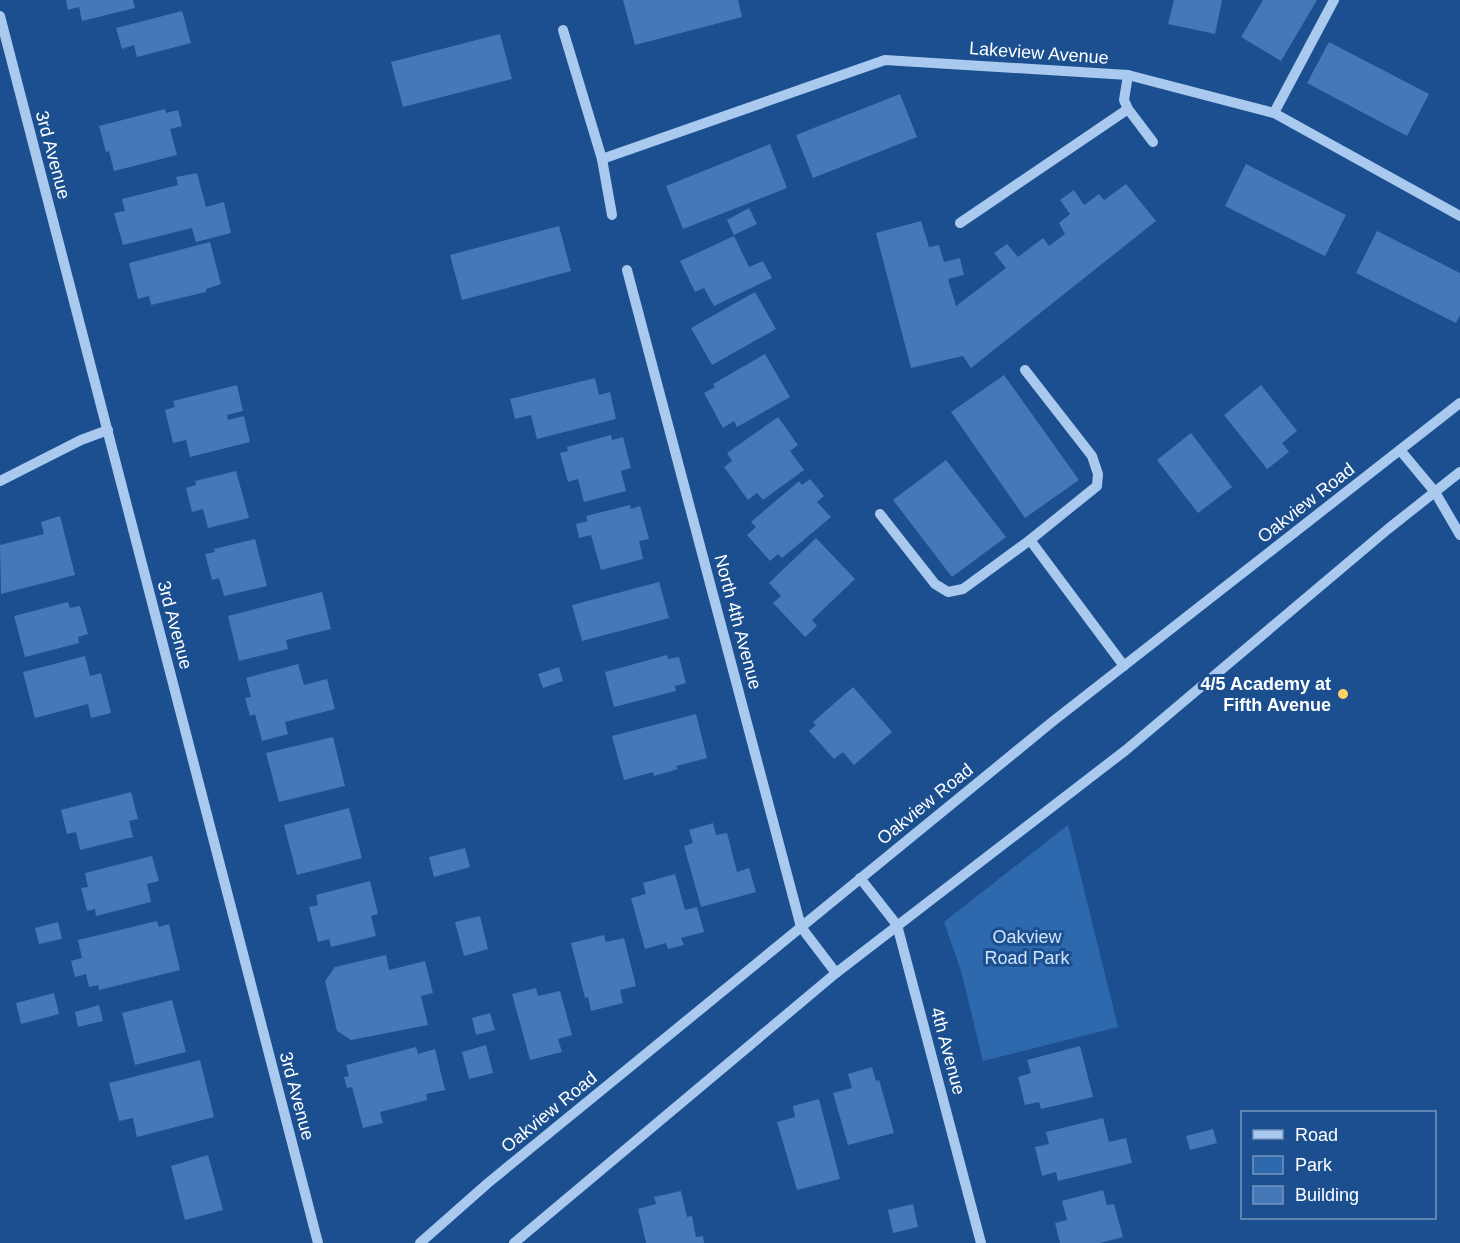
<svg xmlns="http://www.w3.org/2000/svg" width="1460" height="1243" font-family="Arial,sans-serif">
<rect width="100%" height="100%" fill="#1b4f8f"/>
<!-- green -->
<polygon fill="#2e69ad" points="1068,825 1118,1027 983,1061 961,971 944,922"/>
<!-- building -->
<g fill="#4478b7">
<polygon points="66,0 133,0 135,8 82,21 79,7 68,10"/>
<polygon points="623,0 738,0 742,17 635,45"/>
<polygon points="1174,0 1222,0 1215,34 1168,24"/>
<polygon points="1263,0 1317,0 1281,61 1241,37"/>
<polygon points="182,11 191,43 137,57 134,45 122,49 116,28"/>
<polygon points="500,34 512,79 403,107 391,62"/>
<polygon points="1329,42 1429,94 1407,136 1307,83"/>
<polygon points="900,94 917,137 813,178 796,135"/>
<polygon points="165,109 166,113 178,110 182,126 170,129 177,155 114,171 109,151 106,152 99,126"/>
<polygon points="770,144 787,188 683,229 666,186"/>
<polygon points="1246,164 1346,215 1325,256 1225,206"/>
<polygon points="197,173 206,207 224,202 231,233 196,242 192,228 123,245 114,213 125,211 122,199 178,185 176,177"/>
<polygon points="1126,184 1156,221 971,368 963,356 911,368 876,233 921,221 929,247 939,245 944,262 960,258 964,275 948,279 956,306 1006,268 994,253 1007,244 1018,257 1043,238 1049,246 1065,234 1059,223 1070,214 1060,200 1074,190 1084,205 1099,194 1104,200"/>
<polygon points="749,208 757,224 734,235 727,220"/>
<polygon points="559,226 571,271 462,300 450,255"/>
<polygon points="1377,231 1460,273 1460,315 1456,323 1356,273"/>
<polygon points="734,236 749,267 763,261 772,278 714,306 704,288 695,292 680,261"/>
<polygon points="210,242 221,284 206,289 206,292 151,305 149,296 138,299 129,263"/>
<polygon points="755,292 776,329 712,365 691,328"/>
<polygon points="765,354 790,397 737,427 734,421 723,428 704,393 715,387 713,384"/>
<polygon points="1004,375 1079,480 1025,518 951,412"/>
<polygon points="595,378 599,395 610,392 616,419 537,439 531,415 515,419 510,399"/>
<polygon points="237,385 243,411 227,415 228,420 244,416 250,442 190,457 186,440 173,443 165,410 175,407 173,401"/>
<polygon points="1261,385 1297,431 1282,443 1289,452 1267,469 1224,415"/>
<polygon points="778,417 798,445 790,451 804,470 763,500 757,493 748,500 724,467 732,461 727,453"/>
<polygon points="1191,433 1232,487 1198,513 1157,460"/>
<polygon points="611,435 612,440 623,437 631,468 621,471 626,491 584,502 578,479 568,482 560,453 568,451 567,447"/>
<polygon points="946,460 1006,537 952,577 893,500"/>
<polygon points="236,471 249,518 208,528 203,509 192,512 186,488 196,485 195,481"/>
<polygon points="810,479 824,496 817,502 831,517 782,558 778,554 770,561 747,535 756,527 751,522 799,481 802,485"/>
<polygon points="630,505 631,509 640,506 649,539 639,541 643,559 601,570 591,535 579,538 576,524 588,521 586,516"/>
<polygon points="60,516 75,575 1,594 0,545 44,534 41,522"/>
<polygon points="816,538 855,579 812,620 817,626 805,637 773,603 781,596 769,583"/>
<polygon points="255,539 267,586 224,596 219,578 212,580 205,554 215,552 214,549"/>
<polygon points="659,582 669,618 582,641 572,605"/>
<polygon points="322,592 331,629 286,640 288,649 239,661 228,616"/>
<polygon points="68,602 70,608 80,606 88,634 78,637 79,643 25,657 14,616"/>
<polygon points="667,655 668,659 679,657 686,683 675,686 676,691 614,707 605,672"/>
<polygon points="85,656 90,676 101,673 111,713 91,718 88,704 35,718 23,672"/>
<polygon points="298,664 304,685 327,679 335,709 285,722 288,734 262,741 255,714 250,716 245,698 251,697 246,678"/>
<polygon points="559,667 563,681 543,688 538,674"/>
<polygon points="853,687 892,732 854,765 843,752 834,759 809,731 816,725 813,722"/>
<polygon points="696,714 707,758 676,766 678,769 654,776 653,772 624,780 612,736"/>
<polygon points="333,737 345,786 279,802 266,753"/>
<polygon points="131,792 138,819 129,821 133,837 80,850 76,832 67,834 61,810"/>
<polygon points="349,808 362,858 297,875 284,825"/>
<polygon points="713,823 716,835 727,833 737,872 749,868 756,892 701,907 684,846 693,843 689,830"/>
<polygon points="465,848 470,867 434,877 429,857"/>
<polygon points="152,856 159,881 147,884 151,902 96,916 95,909 87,911 81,888 88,887 85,873"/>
<polygon points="675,874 685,910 697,907 704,932 681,938 684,945 668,949 666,943 645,949 631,898 646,894 643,883"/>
<polygon points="370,881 378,914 371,916 376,936 331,947 329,939 318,942 309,907 318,905 316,895"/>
<polygon points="480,916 488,949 464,956 455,922"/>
<polygon points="157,921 159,927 169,924 180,970 99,990 98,985 89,987 86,974 75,977 71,961 82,958 78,940"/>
<polygon points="58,922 62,939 39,944 35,928"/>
<polygon points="604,935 606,942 624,938 636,986 620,990 623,1003 591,1011 588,997 585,998 571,943"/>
<polygon points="386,955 389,970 425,961 433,993 421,996 428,1025 351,1040 337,1031 325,981 335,967"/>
<polygon points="536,988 538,996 560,991 572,1035 558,1039 562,1052 530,1060 512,994"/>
<polygon points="54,993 59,1014 21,1024 16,1003"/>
<polygon points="172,1000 186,1052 135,1065 122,1013"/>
<polygon points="99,1005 103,1021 78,1027 75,1012"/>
<polygon points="490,1013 495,1030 476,1035 472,1018"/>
<polygon points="486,1045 493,1073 469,1079 462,1052"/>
<polygon points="1080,1046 1093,1097 1041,1109 1039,1102 1025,1105 1018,1077 1031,1073 1027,1060"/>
<polygon points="416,1047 418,1054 435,1049 445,1090 426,1094 427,1100 380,1112 383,1123 363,1128 352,1087 347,1088 344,1077 349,1076 346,1065"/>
<polygon points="200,1060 214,1117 137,1137 133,1118 119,1121 109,1083"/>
<polygon points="872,1067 876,1081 879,1080 894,1133 848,1145 833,1093 852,1088 848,1074"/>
<polygon points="819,1099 840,1179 797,1190 777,1122 795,1117 793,1106"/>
<polygon points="1103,1118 1109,1142 1126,1138 1132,1163 1058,1181 1056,1172 1042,1176 1035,1147 1049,1144 1046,1132"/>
<polygon points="1213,1129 1217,1143 1190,1150 1186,1136"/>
<polygon points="208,1155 223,1210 185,1220 171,1166"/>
<polygon points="1103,1190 1107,1205 1114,1204 1123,1237 1100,1243 1060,1243 1055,1223 1067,1220 1062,1201"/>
<polygon points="681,1191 687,1217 692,1216 696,1237 703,1236 704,1243 646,1243 638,1209 656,1204 654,1197"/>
<polygon points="913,1204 918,1227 893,1233 888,1210"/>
</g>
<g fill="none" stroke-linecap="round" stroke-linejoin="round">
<!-- minor -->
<g stroke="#a9c9ee" stroke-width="10">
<polyline points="0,16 318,1243"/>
<polyline points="563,30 602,159 612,215"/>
<polyline points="1128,75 1124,100 1128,109 1153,142"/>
<polyline points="1274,113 1334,0"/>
<polyline points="602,159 885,60 1128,75 1274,113 1460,216"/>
<polyline points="960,223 1128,109"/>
<polyline points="627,270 801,927 836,973"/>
<polyline points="1025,370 1092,456 1098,474 1097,486 1030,540 1124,666"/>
<polyline points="1400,450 1435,492 1460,535"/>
<polyline points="0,481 81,440 108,430"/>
<polyline points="880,514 935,584 948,592 963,589 1030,540"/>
<polyline points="860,878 897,925 981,1243"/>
<polyline points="420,1243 488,1183 1052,722 1460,403"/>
<polyline points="514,1243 836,973 1126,750 1388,529 1460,472"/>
</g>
</g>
<!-- markers -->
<circle fill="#ffd166" stroke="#1b4f8f" stroke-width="2" cx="1343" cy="694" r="6"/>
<g text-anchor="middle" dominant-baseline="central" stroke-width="6" stroke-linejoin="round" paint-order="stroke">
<!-- street labels -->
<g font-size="18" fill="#fff" stroke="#1b4f8f">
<text transform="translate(1039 53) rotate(4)">Lakeview Avenue</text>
<text transform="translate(53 155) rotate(75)">3rd Avenue</text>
<text transform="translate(1306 503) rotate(-38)">Oakview Road</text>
<text transform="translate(738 622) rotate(75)">North 4th Avenue</text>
<text transform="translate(175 625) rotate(75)">3rd Avenue</text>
<text transform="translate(925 804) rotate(-39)">Oakview Road</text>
<text transform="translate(948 1051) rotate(75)">4th Avenue</text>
<text transform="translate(297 1096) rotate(75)">3rd Avenue</text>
<text transform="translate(549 1112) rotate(-39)">Oakview Road</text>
</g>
<!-- poi labels -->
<g font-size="18" font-weight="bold" fill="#fff" stroke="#1b4f8f" text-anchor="end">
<text x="1331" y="684">4/5 Academy at<tspan x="1331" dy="21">Fifth Avenue</tspan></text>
</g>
<!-- park labels -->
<g font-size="18" fill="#cfe3fa" stroke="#1b4f8f">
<text x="1027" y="937">Oakview<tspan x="1027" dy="21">Road Park</tspan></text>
</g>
</g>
<!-- legend -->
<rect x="1241" y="1111" width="195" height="108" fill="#1b4f8f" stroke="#7695bc" stroke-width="1.5"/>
<rect x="1253" y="1130" width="30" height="9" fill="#a9c9ee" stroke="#7695bc" stroke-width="1.5"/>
<text x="1295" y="1141" font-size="18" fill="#ffffff">Road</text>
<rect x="1253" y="1156" width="30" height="18" fill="#2e69ad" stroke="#7695bc" stroke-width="1.5"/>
<text x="1295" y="1171" font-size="18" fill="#ffffff">Park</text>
<rect x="1253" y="1186" width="30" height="18" fill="#4478b7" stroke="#7695bc" stroke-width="1.5"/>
<text x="1295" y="1201" font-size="18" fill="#ffffff">Building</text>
</svg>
